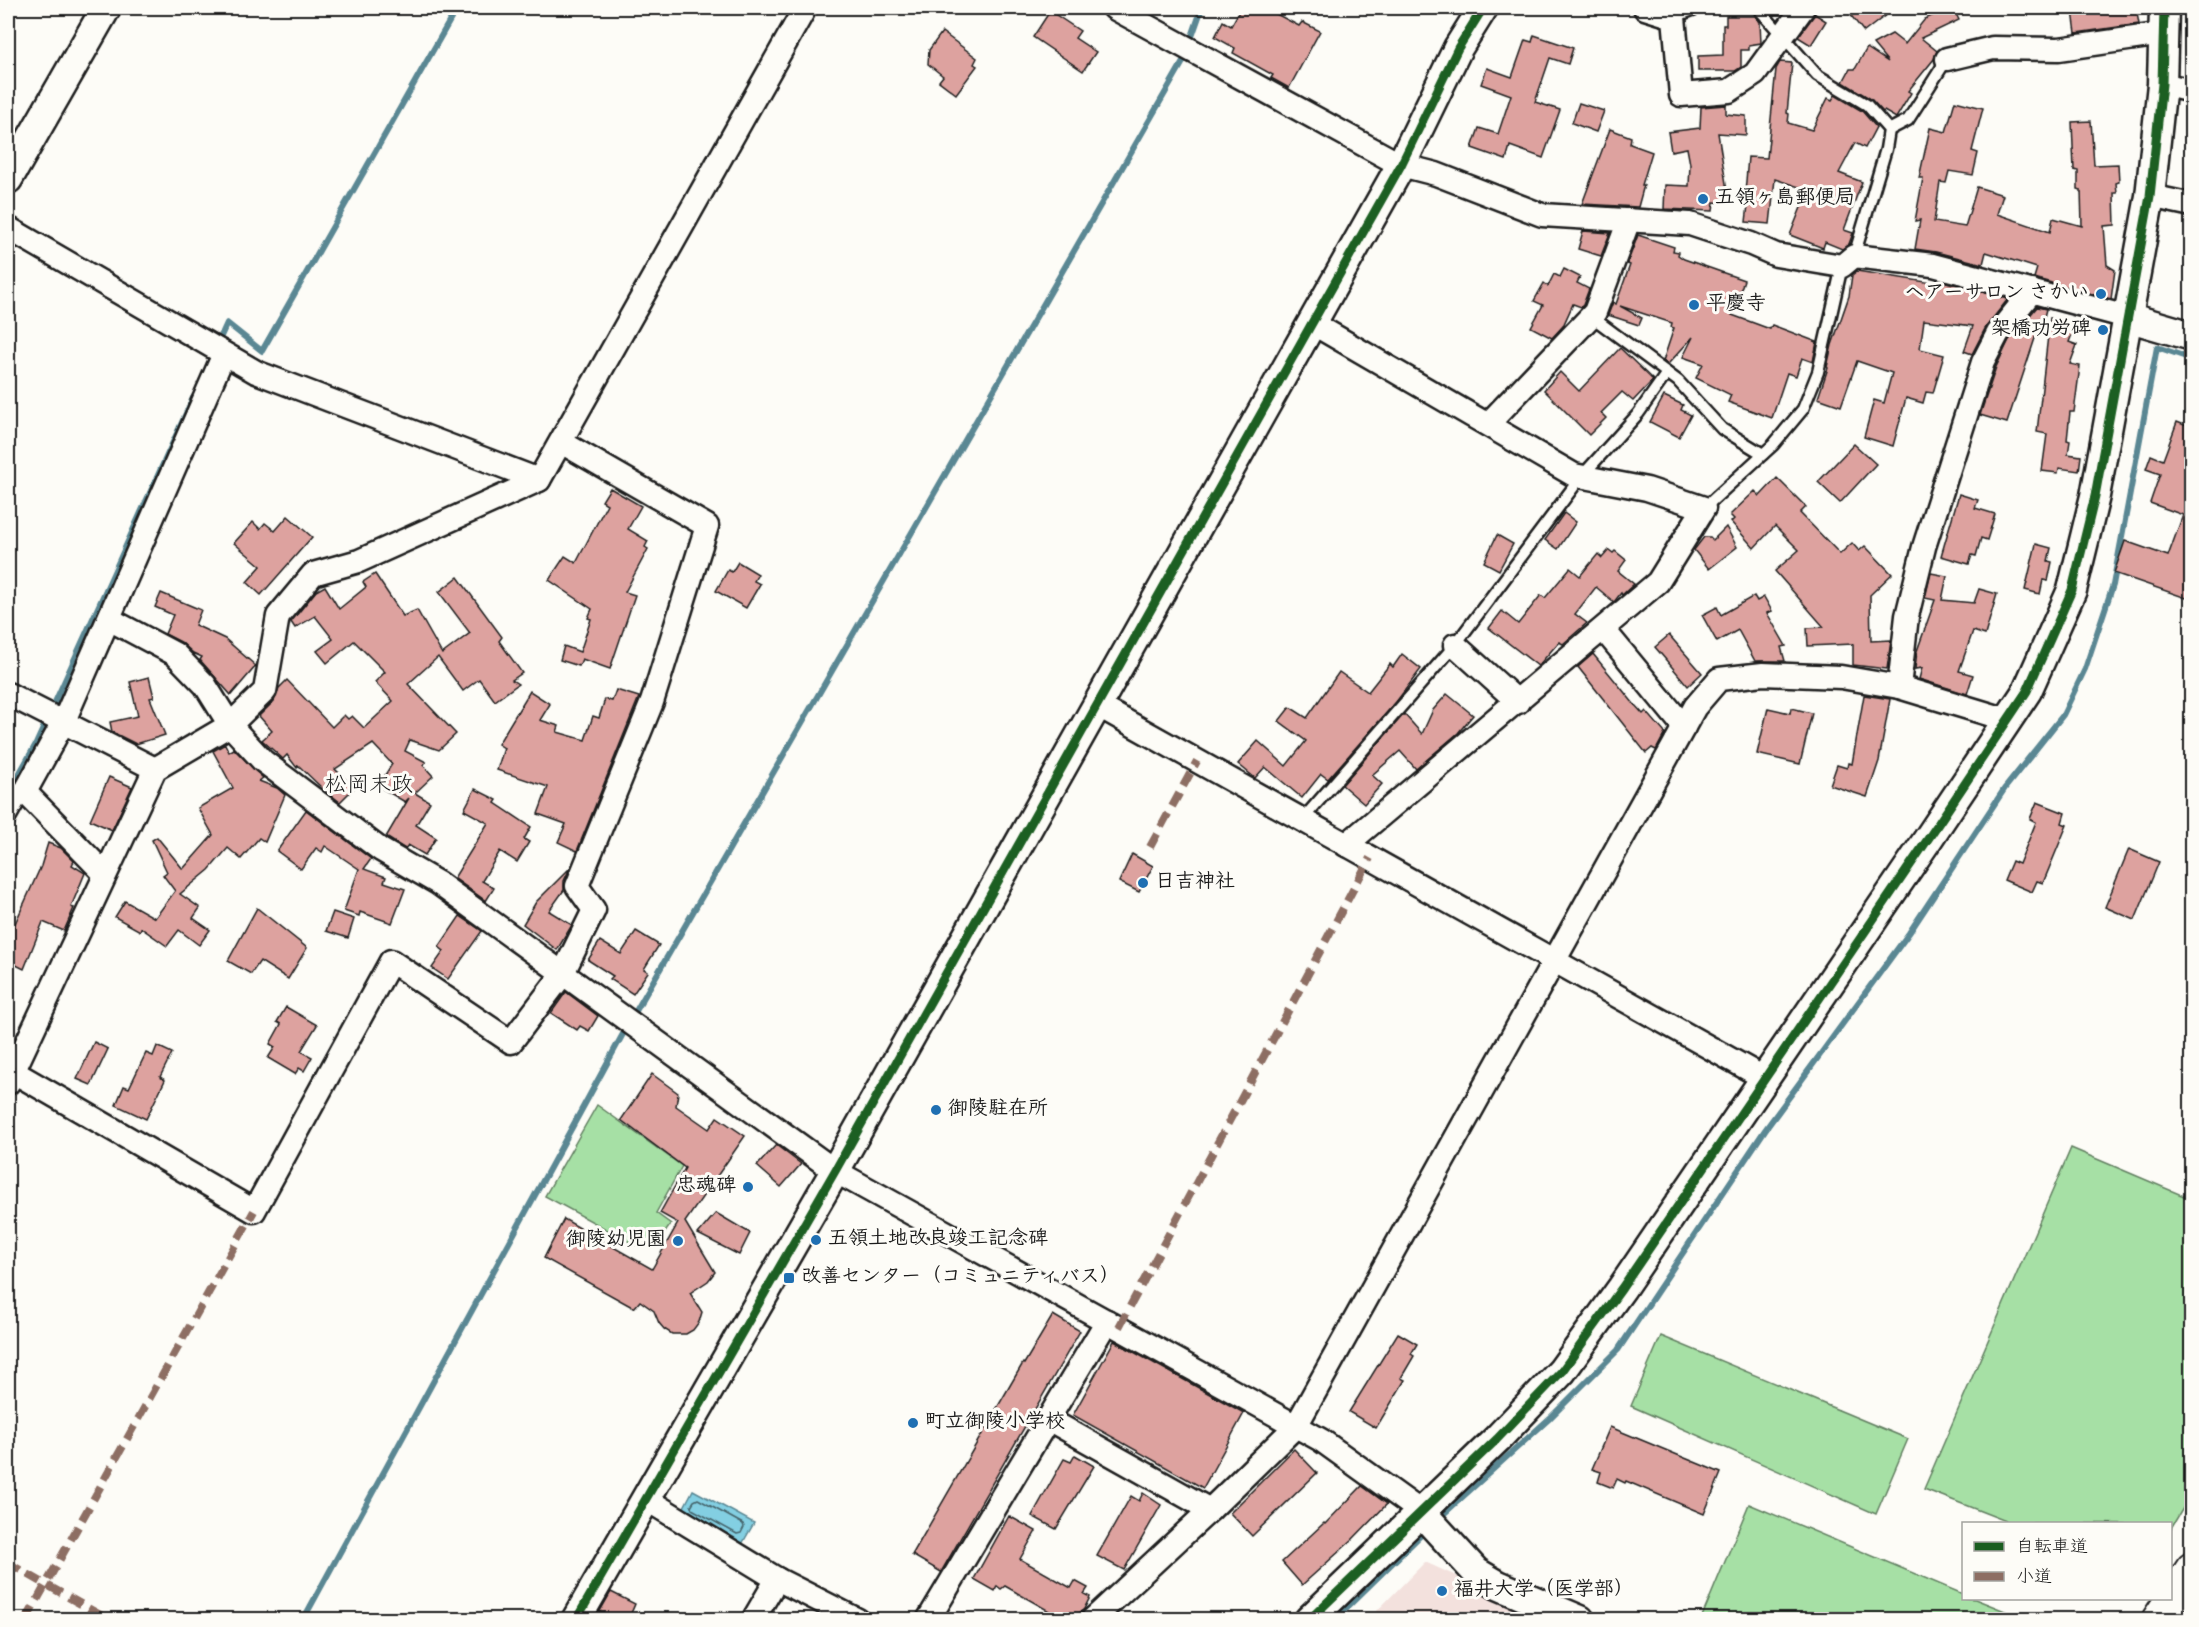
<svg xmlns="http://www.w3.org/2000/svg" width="2199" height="1627" font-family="Dekko,'Klee One',sans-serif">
<rect width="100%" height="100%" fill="#fdfcf7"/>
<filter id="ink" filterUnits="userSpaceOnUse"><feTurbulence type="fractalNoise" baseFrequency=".0167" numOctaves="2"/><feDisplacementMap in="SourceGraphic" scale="12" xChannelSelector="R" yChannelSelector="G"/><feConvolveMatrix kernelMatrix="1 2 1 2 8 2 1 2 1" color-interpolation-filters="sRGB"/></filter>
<g filter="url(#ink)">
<!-- built -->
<polygon fill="#f3e1dd" points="1425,1562 1551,1619 1368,1620"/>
<!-- green -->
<g fill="#a6e0a5" stroke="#617e60" stroke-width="1.5">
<polygon points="597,1105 682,1166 656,1213 671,1224 657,1244 635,1245 545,1196"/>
<polygon points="2071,1148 2191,1199 2191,1495 2171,1528 2170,1524 2011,1523 1924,1489"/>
<polygon points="1661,1336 1908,1439 1876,1514 1631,1406"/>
<polygon points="1749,1504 1963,1594 1964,1598 1975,1599 2025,1619 1701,1619"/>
</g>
<!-- water -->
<polygon fill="#83cfe2" stroke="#5a8793" stroke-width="1.5" points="693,1490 754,1523 742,1544 682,1511"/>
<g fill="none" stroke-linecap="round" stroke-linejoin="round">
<!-- shore -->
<polygon stroke="#45646b" stroke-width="1.5" points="698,1499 743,1524 744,1527 741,1533 737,1534 692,1509 691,1506 694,1501"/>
<!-- stream -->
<g stroke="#5a8793" stroke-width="6">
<polyline points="217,345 227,323 262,351 457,8"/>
<polyline points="8,794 36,744 193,398"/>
<polyline points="1438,1519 1550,1418 1618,1350 1765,1130 1909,933 2005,788 2063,715 2085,669 2113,585 2157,347 2192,359"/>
<polyline points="303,1620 629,1023 1183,62 1202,8"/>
<polyline points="1334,1620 1426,1530"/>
</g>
</g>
<!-- building -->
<g fill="#dda29f" stroke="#1c1c1c" stroke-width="1.5">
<polygon points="1241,8 1265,8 1299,26 1302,22 1320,31 1289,88 1271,78 1273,75 1233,53 1235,48 1215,37 1223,21 1231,26"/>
<polygon points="1845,8 1895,8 1864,32"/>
<polygon points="1949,8 1953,8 1959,20 1921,38 1937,51 1934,59 1908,91 1911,93 1896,118 1884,111 1883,112 1871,99 1843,82 1850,69 1855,69 1867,48 1888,62 1873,44 1892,34 1905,44 1925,19"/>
<polygon points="2095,8 2136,8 2139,24 2076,33 2073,11"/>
<polygon points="1050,11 1080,31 1075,38 1096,52 1083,71 1033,37"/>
<polygon points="1815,14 1826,21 1811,45 1798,37"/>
<polygon points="1726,16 1755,16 1760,22 1761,43 1749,45 1749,50 1741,50 1741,67 1735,71 1698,71 1698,56 1723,55 1723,25 1726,25"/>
<polygon points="942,32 977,58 974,64 977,66 956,94 939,81 943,76 928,64 929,50"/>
<polygon points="1534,35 1573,48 1568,64 1550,58 1535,102 1560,110 1543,158 1510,146 1506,160 1472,148 1479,128 1498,134 1511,95 1481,84 1487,68 1512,77 1525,40 1532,42"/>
<polygon points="1780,62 1792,63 1787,113 1789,114 1788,123 1812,130 1828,98 1832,100 1835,95 1862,111 1876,127 1865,148 1855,143 1839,173 1862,182 1844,230 1853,233 1849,244 1842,249 1825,242 1823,248 1790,235 1808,190 1775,179 1770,224 1746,222 1748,205 1744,205 1748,157 1767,158 1776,69"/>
<polygon points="1955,101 1983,108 1972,151 1978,153 1973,175 1949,171 1946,183 1940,182 1934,222 1965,227 1977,187 2003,195 1997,214 2050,232 2053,218 2082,226 2081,190 2078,189 2078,171 2074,170 2072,122 2091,121 2094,165 2118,164 2119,182 2116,183 2117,193 2114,193 2115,225 2104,226 2107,265 2115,270 2111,299 2037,279 2034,278 2037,268 1986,252 1983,264 1936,252 1915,249 1920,220 1915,221 1923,178 1919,178 1930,128 1946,132"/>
<polygon points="1579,103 1604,111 1596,132 1572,123"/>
<polygon points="1726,105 1726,114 1746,116 1746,135 1718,133 1729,203 1714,202 1713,211 1664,209 1665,185 1689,186 1690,164 1687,148 1671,151 1668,132 1700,128 1701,107"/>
<polygon points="1610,129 1631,137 1630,144 1652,152 1642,185 1644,185 1638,207 1582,204"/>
<polygon points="1583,231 1610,233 1601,256 1578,249"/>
<polygon points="1638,235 1674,247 1673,251 1679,252 1678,255 1684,259 1744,280 1732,315 1770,329 1772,325 1817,342 1813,362 1802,358 1796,376 1787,373 1772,418 1728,402 1731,395 1696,378 1703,364 1683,357 1693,337 1668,364 1663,361 1674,328 1671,327 1672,323 1620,306 1642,318 1639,325 1608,315 1613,302 1616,304 1630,265 1627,264"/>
<polygon points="1564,269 1580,277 1577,283 1589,289 1583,305 1581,307 1573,304 1563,326 1552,338 1531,327 1543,305 1534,301 1544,283 1548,286 1554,274 1560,277"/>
<polygon points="1857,271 1938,284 1939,280 2008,299 1986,327 1972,354 1964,351 1973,326 1924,320 1920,349 1944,355 1933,393 1926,392 1923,403 1906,398 1893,446 1864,437 1874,400 1884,403 1892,373 1857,361 1841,406 1818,398 1828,368 1827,367 1832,345 1849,296 1852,275"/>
<polygon points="2037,307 2046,309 2044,317 2042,317 2007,423 1980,415 1996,367 2009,340"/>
<polygon points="2050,318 2075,327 2069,342 2077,345 2070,364 2080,366 2074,412 2070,412 2067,440 2070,441 2068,454 2081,456 2079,471 2059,468 2058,473 2042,471 2047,434 2037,432"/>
<polygon points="1620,348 1653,380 1633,401 1622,392 1601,413 1606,418 1589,435 1544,390 1560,372 1579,391"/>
<polygon points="1664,396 1683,405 1681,410 1691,415 1679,437 1650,422"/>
<polygon points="2177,422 2192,428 2192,600 2114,573 2125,541 2168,556 2183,515 2150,503 2160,474 2146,469 2151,455 2163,460"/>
<polygon points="1854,444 1876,464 1840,503 1818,482"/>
<polygon points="1777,478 1806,507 1800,513 1840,554 1852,543 1859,551 1865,546 1892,574 1870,595 1871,641 1891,640 1887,669 1853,665 1853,644 1808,646 1807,628 1824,627 1775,571 1799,550 1775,526 1754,548 1731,522 1734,519 1730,515 1755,491 1760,496"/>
<polygon points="610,488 641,506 628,529 648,541 645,547 648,549 625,592 635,595 610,669 582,659 579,666 560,660 564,646 580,652 591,619 588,618 592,609 549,580 565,556 576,563 607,504 602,501"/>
<polygon points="1959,494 1978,500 1975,508 1995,514 1987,540 1981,538 1976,556 1972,555 1969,564 1941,556"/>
<polygon points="1564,513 1576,522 1558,549 1545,540"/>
<polygon points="288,516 312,537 261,595 247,582 261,566 234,543 253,522 260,529 265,523 275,531"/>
<polygon points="1726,527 1737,547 1709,569 1694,550 1704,537 1710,537 1713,540"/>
<polygon points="1497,535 1513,544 1499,570 1484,562"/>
<polygon points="2036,544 2051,548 2048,561 2052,562 2048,581 2043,580 2040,594 2025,590"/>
<polygon points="1609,550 1613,553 1615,551 1626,560 1618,571 1634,584 1622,595 1621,593 1614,602 1596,587 1575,614 1587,623 1563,644 1559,642 1538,666 1489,628 1502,611 1518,624 1541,595 1545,598 1570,568 1580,576 1598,554 1602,558"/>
<polygon points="738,562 758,574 754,581 760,584 746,608 716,591 728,570 732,572"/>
<polygon points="1931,573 1947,576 1942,600 1974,603 1979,589 1997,594 1985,635 1973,631 1959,671 1973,675 1967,694 1919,679 1922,668 1915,669 1917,651 1935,600 1925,598"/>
<polygon points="375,574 403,616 417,610 442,654 470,633 439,592 458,577 502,637 499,641 522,673 512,680 518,684 495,701 479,679 463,691 438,657 408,684 456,734 439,750 410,740 405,751 426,762 423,765 433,776 415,793 430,802 416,825 436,838 425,855 408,845 405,849 386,837 409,798 405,802 378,786 392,764 373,744 335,769 354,788 340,802 322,788 298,765 297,768 287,755 283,759 262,740 272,731 259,716 274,701 279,688 287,680 332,727 344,715 348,719 352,716 364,728 393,701 375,682 385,672 354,641 327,663 317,651 333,639 315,616 295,628 291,622 316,591 325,586 339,609 366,587 363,582"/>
<polygon points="161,593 201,610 195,625 225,639 256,666 231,695 200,660 202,657 193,653 181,642 165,634 173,615 155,607"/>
<polygon points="1754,596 1757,601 1764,597 1772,611 1767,613 1786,646 1781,647 1785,661 1755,661 1738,630 1717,642 1702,615 1717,607 1721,615"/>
<polygon points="1669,635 1702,673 1688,686 1655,647"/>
<polygon points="1402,654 1421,669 1396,702 1328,779 1321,774 1302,798 1265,767 1255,778 1238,764 1258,741 1286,766 1306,741 1279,721 1290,707 1307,718 1339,672 1368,692 1390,664 1393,667"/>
<polygon points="1593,654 1634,704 1643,714 1646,711 1665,733 1656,750 1652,748 1646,753 1578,667"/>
<polygon points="149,677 154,697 150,698 165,735 136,744 112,732 110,722 138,716 130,682"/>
<polygon points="616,690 639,697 577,851 558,842 566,824 538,814 548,787 497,770 504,748 498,744 530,691 550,704 540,720 559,726 557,732 585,740 593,716 599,718 605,699 612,701"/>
<polygon points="1447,694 1473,715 1458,733 1416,769 1400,751 1372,775 1382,784 1364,804 1342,785 1404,714 1422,734 1433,710"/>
<polygon points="1864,695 1890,699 1879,761 1867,797 1830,785 1837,765 1847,768 1848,763 1852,764"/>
<polygon points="1768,708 1790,713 1791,708 1812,713 1800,764 1757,754"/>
<polygon points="225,744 229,752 234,749 263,778 259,781 277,788 285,795 265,842 259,838 241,859 228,848 209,870 180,894 200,908 193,918 210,930 199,945 179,930 167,946 141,928 140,931 115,917 125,901 155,918 175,891 163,875 167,872 152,840 157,837 183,869 213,835 198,808 233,788 213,751"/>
<polygon points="109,777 132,787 112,830 90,820"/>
<polygon points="475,789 497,800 495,803 531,827 524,839 529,842 517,862 500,851 482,881 494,888 486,901 454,878 488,823 464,810"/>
<polygon points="2037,802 2065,813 2062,823 2067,825 2043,883 2037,881 2032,892 2004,880 2012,861 2019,864 2036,822 2030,819"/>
<polygon points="306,810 371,859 364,869 386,877 384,882 405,889 392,923 360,912 359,916 344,911 359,869 325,846 322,852 316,848 301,869 277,851"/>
<polygon points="48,843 61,848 74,861 72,865 85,873 71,907 74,908 64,931 43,922 24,969 8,961 8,939 41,866"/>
<polygon points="2129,849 2159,862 2135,920 2105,907"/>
<polygon points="1132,854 1153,866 1139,892 1119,882"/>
<polygon points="570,868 564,881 564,890 549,911 572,925 557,950 523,924 536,902"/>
<polygon points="257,908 307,948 288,979 260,961 251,974 228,961"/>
<polygon points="333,912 354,919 348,938 326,931"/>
<polygon points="460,916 482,931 448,979 432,968 444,951 439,947"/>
<polygon points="636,931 659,945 644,969 648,972 633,994 610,979 613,976 588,960 600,941 621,954"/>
<polygon points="566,992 598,1016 589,1031 580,1026 577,1030 551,1013"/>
<polygon points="286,1007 317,1025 301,1051 312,1057 304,1071 299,1068 295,1074 268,1058 275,1047 270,1044 281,1024 277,1022"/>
<polygon points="94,1042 108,1049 91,1085 77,1079"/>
<polygon points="157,1046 172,1053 160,1077 165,1080 146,1119 116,1105 124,1086 129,1088 146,1053 153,1056"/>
<polygon points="652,1074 678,1093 676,1106 709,1129 717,1117 745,1136 685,1222 715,1272 708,1281 690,1293 702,1312 699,1322 693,1330 686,1334 672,1334 664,1329 659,1323 654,1311 640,1301 634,1308 544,1258 564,1219 652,1269 678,1223 660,1213 685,1168 621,1120"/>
<polygon points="776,1145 801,1164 781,1187 757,1166"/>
<polygon points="716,1213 750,1233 739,1255 698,1234"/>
<polygon points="1053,1315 1080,1331 941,1572 912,1555 1023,1363 1024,1364"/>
<polygon points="1398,1333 1417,1344 1411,1354 1414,1356 1401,1378 1405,1380 1376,1428 1349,1412"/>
<polygon points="1114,1341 1244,1413 1203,1488 1073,1415"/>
<polygon points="1610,1427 1721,1473 1704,1514 1626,1481 1625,1483 1617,1479 1613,1488 1598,1482 1601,1472 1592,1469"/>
<polygon points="1294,1449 1317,1473 1252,1536 1230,1513"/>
<polygon points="1075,1455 1094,1466 1056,1529 1032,1516 1064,1459 1071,1462"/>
<polygon points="1362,1486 1387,1504 1352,1540 1302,1585 1282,1562 1324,1523 1325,1524"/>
<polygon points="1143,1493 1161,1505 1124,1570 1097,1556 1131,1496 1139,1501"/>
<polygon points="1009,1516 1036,1531 1020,1559 1071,1588 1075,1581 1088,1588 1084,1594 1090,1597 1084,1609 1071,1620 1065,1620 1005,1586 1001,1589 997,1586 995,1591 974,1579"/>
<polygon points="611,1592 635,1604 628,1620 595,1620"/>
</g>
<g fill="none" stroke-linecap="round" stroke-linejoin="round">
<!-- service casing -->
<g stroke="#1c1c1c" stroke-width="15">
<g id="service">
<polyline points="1758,8 1817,75 1867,105 1889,130 1886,149 1854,256"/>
<polyline points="1674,17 1698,8"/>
<polyline points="1889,130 1908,120 1947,59"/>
<polyline points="1592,317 1678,381 1722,429 1763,454"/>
<polyline points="1704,508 1773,445 1803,409 1818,372 1842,266"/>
<polyline points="1302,820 1455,645 1581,477 1638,414 1667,373"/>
<polyline points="8,822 25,792"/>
</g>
</g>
<!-- minor casing -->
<g stroke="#1c1c1c" stroke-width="27">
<g id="minor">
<polyline points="1114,8 1401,165 1436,174 1542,215 1690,224 1751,244 1776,255 1842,266 1854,256 1933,265 2127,317"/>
<polyline points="1645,8 1674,17 1681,95 1729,91 1755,74 1803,8"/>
<polyline points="1947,59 1993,48 2059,49 2163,34"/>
<polyline points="2162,84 2192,91"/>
<polyline points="2150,196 2192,205"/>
<polyline points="8,228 256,372 539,480"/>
<polyline points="1312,323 1574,475 1647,489 1704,508 1658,582 1346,845"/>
<polyline points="1488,424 1595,312 1629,220"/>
<polyline points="109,619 175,654 205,685 230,725 263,761 381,850 438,883 835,1171 1296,1426 1321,1440 1421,1512"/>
<polyline points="1604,630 1684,727"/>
<polyline points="1455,645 1518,702"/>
<polyline points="1899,687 1907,616 1924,547 1983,362 1998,333 2032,291"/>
<polyline points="8,694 155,769"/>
<polyline points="1097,705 1764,1078"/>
<polyline points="105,874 25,792 63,723 224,354"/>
<polyline points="12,1071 254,1211 391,961 511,1042 562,975 594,910 577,886 652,702 707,526 561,442"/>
<polyline points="8,1083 155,769 230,725 265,691 278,616 313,574 359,561 539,480 805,8"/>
<polyline points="1048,1419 1210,1510"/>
<polyline points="646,1499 777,1579 858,1620"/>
<polyline points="753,1620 777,1579"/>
<polyline points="928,1620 1107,1321"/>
<polyline points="1092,1620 1210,1510 1296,1426 1684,727 1695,707 1719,679 1763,674 1841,677 1899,687 2008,720"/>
</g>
</g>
<!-- tertiary casing -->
<g stroke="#1c1c1c" stroke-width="33">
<g id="tertiary">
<polyline points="8,179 106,8"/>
<polyline points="2127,317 2192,336"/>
<polyline points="1421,1512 1476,1572 1498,1585 1580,1620"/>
<polyline points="576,1620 835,1171 1312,323 1401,165 1458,48 1483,8"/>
<polyline points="1309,1620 1497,1439 1562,1371 1622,1288 1928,839 2027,691 2072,590 2095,496 2150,196 2162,84 2164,8"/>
</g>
</g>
<!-- secondary casing -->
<g stroke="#1c1c1c" stroke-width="36">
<polyline id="secondary" points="2158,1620 2192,1569"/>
</g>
<!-- service -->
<use href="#service" stroke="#fdfcf7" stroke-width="10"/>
<!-- minor -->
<use href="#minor" stroke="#fdfcf7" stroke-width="22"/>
<!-- tertiary -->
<use href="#tertiary" stroke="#fdfcf7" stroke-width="28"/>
<!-- secondary -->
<use href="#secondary" stroke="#fdfcf7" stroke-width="32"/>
<!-- quiet -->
<g stroke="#8d6e63" stroke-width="8" stroke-dasharray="15 8" stroke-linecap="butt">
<polyline points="1150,847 1197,761"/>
<polyline points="8,1068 12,1071"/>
<polyline points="1119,1327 1370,858"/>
<polyline points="8,1563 109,1620"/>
<polyline points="26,1620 254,1211"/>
</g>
<!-- cycleway casing -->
<g stroke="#fdfcf7" stroke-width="13">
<g id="cycleway">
<polyline points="576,1620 835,1171 1312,323 1401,165 1458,48 1483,8"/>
<polyline points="1309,1620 1497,1439 1562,1371 1622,1288 1928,839 2027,691 2072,590 2095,496 2150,196 2162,84 2164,8"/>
</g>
</g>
<!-- cycleway -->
<use href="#cycleway" stroke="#1b5e20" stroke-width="9"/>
</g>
</g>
<!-- markers -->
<g fill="#1f6fb2" stroke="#fdfcf7" stroke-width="2">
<circle cx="1703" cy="199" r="6"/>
<circle cx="2101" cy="294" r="6"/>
<circle cx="1694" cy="305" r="6"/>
<circle cx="2103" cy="330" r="6"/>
<circle cx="1143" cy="883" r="6"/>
<circle cx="936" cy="1110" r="6"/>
<circle cx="748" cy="1187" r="6"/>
<circle cx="816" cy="1240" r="6"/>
<circle cx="678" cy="1241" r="6"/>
<rect x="783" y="1272" width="12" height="12" rx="3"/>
<circle cx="913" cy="1423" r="6"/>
<circle cx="1442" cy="1591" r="6"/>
</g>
<g text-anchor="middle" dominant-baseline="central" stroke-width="6" stroke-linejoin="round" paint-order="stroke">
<!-- poi labels -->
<g font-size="20" font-weight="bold" fill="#1c1c1c" stroke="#fdfcf7" text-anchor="start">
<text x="1715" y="199">五領ヶ島郵便局</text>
<text x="2089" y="294" text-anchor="end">ヘアーサロン さかい</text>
<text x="1706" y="305">平慶寺</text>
<text x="2091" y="330" text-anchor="end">架橋功労碑</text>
<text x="1155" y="883">日吉神社</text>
<text x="948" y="1110">御陵駐在所</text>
<text x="736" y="1187" text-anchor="end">忠魂碑</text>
<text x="828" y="1240">五領土地改良竣工記念碑</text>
<text x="666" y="1241" text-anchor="end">御陵幼児園</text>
<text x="801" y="1278">改善センター（コミュニティバス）</text>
<text x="925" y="1423">町立御陵小学校</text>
<text x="1454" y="1591">福井大学（医学部）</text>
</g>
<!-- quarter labels -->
<g font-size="22" fill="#1c1c1c" stroke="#fdfcf7">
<text x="369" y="786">松岡末政</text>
</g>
</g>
<!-- margin -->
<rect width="2199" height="1627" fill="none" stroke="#fdfcf7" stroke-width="30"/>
<rect x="15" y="15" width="2169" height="1597" fill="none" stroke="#1c1c1c" stroke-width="2" filter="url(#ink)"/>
<!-- legend -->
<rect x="1962" y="1522" width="210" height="78" fill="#fdfcf7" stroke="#a3a29f" stroke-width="1.5"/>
<rect x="1974" y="1542" width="30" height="9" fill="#1b5e20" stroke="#a3a29f" stroke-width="1.5"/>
<text x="2016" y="1552" font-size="18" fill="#1c1c1c">自転車道</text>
<rect x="1974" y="1572" width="30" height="9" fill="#8d6e63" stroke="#a3a29f" stroke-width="1.5"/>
<text x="2016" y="1582" font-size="18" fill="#1c1c1c">小道</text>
</svg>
